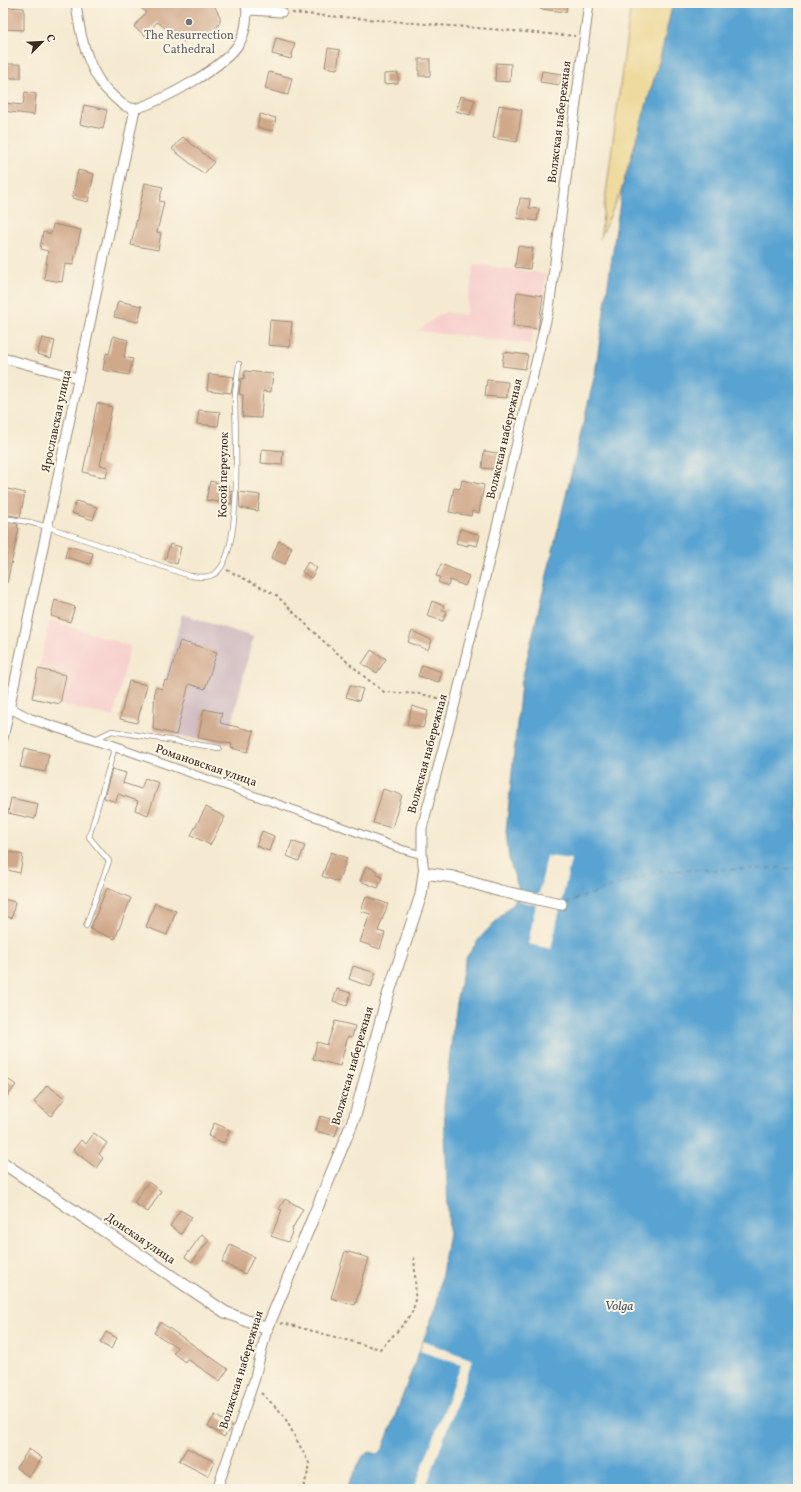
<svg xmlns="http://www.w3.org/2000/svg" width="801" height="1492" font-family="Vollkorn,serif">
<rect width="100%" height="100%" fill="#fcf5e5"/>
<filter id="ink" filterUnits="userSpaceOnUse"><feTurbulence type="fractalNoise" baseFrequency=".025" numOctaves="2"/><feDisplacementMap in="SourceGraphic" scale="8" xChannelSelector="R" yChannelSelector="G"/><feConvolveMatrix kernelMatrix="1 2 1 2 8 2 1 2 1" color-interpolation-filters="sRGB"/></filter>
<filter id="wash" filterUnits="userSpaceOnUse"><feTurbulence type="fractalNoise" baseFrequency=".012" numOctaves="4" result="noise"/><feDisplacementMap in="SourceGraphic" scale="16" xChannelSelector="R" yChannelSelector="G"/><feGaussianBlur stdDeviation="0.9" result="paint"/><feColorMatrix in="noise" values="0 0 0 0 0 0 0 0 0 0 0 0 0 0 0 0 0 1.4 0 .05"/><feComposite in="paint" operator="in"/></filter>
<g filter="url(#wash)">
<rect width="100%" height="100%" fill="#f5ead1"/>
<!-- built -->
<g fill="#f7d0cd">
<polygon points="474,264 546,274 539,329 534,329 531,344 417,331 444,312 466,315"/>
<polygon points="50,620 130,646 114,717 32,698"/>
</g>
<!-- industrial -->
<polygon fill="#d2bec3" points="182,614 253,637 227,744 176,735 153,729"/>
<!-- sand -->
<polygon fill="#eeda9e" stroke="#94825e" points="631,3 673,3 660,59 622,188 600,239"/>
<!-- water -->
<polygon fill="#59a3d1" stroke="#4a6678" points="673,3 798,3 798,1489 346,1489 363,1456 370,1452 377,1454 383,1448 437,1304 449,1233 444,1106 456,1002 466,958 480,938 516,900 519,890 509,859 506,832 521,684 595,374 622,188 660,59"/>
<!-- pier -->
<g fill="#f5ead1">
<polygon points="547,856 571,859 551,949 528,944 536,905 517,900 539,894"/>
<polygon points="423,1341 473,1360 425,1489 414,1489 461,1365 420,1351"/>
</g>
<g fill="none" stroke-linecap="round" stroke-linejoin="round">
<!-- ferry -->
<polyline stroke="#475a66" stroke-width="1" stroke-dasharray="5 4" stroke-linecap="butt" points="565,903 658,871 780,868 798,869"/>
</g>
<g id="blocks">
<!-- building -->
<g fill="#d0a88a">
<polygon points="134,3 213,3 220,17 220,22 216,29 209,36 202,39 190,36 184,42 157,22 146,36 134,27 146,12"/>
<polygon points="541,3 567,3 566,12 540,9"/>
<polygon points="4,7 24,8 24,30 3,29"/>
<polygon points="276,38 295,43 291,59 272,54"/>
<polygon points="328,48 340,50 337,69 325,67"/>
<rect x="419" y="59" width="11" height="17"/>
<polygon points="496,63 511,64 510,82 495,81"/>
<rect x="4" y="64" width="17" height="14"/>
<polygon points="542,71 562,74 560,85 540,82"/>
<polygon points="269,72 292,78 288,95 265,89"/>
<polygon points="398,73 398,83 384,84 384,74"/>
<polygon points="25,92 36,94 34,115 3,111 3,103 23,105"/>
<polygon points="460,96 475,100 470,115 456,111"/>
<polygon points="84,105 107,110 103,129 80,124"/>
<polygon points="499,105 522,110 517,142 493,138"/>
<polygon points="260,114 276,118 273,131 257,127"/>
<polygon points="183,137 214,162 204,174 172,149"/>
<polygon points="78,170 94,174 88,202 72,198"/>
<polygon points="145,183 163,187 159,201 164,202 157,232 161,233 158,250 131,245"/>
<polygon points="520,198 530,199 529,208 539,209 537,221 517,218"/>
<polygon points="53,224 81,230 73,265 65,264 62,282 44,279 48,251 40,249 43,232 51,234"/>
<polygon points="518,246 533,248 530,269 515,267"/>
<polygon points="517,292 543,296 538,329 513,326"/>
<polygon points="118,301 142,306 138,322 114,317"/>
<polygon points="270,320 292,322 290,347 268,345"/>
<polygon points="113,336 128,340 124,357 133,359 129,375 103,370 106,353 109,354"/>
<polygon points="42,338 55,341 51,358 37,354"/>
<polygon points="504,352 528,355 525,369 502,366"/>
<polygon points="245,371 273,374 271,392 263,391 261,418 242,417 243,395 239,394 241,378 244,379"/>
<polygon points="209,374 234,377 231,393 207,390"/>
<polygon points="487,380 508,382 507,398 485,396"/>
<polygon points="97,403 112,407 100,465 108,467 106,478 83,472"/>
<polygon points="199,410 220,412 218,426 197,424"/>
<polygon points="262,449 283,451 282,465 261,463"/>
<polygon points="484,451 503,454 500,470 482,468"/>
<polygon points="462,480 484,485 479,513 472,511 471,516 449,512 454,488 460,489"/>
<polygon points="210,481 228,485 227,490 232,491 231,504 206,500"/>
<polygon points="8,489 25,493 20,517 3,514"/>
<polygon points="239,492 260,495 258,511 240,508"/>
<polygon points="76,501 97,507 93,520 72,513"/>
<polygon points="3,522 18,524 17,528 19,528 7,583 3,583"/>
<polygon points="460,529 480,535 477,546 468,544 468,546 456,543"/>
<polygon points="279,541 292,547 285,564 271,558"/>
<polygon points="170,544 181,547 177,564 165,560"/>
<polygon points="68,546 93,553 90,564 65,557"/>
<polygon points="308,562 317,568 311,578 302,572"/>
<polygon points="441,564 469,576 465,586 450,580 448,586 438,582 440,577 436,576"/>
<polygon points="55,600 75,607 70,622 51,616"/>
<polygon points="432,601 444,606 442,610 447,611 443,621 427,616"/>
<polygon points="412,631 432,640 428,650 408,642"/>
<polygon points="180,641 217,652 205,689 189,684 176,735 153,729 155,687 162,689 165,680 168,681"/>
<polygon points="371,650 386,659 377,673 362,664"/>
<polygon points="422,665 442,672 439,682 418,676"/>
<polygon points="38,669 66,675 60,704 32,698"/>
<polygon points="129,681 147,685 137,723 120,719"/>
<polygon points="350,685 363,689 359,701 346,697"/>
<polygon points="412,706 428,711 423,728 407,724"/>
<polygon points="204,709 222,713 220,723 254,731 248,752 231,748 232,744 198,738"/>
<polygon points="25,748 49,754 45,772 20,767"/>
<polygon points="112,769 126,773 123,783 141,789 145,778 159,783 148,815 135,810 138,801 118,794 116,802 104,798"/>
<polygon points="383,789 402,795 392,828 373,823"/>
<polygon points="11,798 38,804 35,819 8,813"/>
<polygon points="206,807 225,817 210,845 191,835"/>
<polygon points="262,831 274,836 269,851 256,846"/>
<polygon points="292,841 305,846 299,861 287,856"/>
<polygon points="3,850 23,855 20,873 3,869"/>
<polygon points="331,852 347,858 338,882 322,876"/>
<polygon points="366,866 377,871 376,874 382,877 378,888 360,881"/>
<polygon points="107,888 131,898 115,939 90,929"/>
<polygon points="366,896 388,904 378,931 385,933 380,949 360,942 370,914 361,911"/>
<polygon points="3,899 15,902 12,918 3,916"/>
<polygon points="155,903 176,911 167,935 146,927"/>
<polygon points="353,966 376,973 371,987 349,979"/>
<polygon points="337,989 351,993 347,1006 333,1001"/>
<polygon points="335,1021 355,1026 352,1037 348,1036 340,1066 313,1059 317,1042 327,1045"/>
<polygon points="3,1076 16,1085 3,1102"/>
<polygon points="47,1085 65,1098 51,1116 34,1102"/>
<polygon points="320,1116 340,1122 335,1136 316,1131"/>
<polygon points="214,1123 230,1130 224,1143 208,1136"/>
<polygon points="94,1133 107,1143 99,1154 103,1158 96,1168 73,1150 81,1140 86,1144"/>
<polygon points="148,1182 161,1191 148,1212 134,1203"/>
<polygon points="285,1199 303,1209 292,1229 293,1230 288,1242 271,1236 282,1210 279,1209"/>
<polygon points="180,1210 192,1217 181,1234 170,1226"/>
<polygon points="202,1234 209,1240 192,1262 185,1257"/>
<polygon points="230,1245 254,1257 245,1274 222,1262"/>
<polygon points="345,1251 369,1258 355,1305 331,1298"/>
<polygon points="160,1322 228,1369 220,1381 187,1359 185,1362 173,1353 177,1347 154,1333"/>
<polygon points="106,1332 117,1338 111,1349 100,1343"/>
<polygon points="215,1415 232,1426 224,1437 208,1426"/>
<polygon points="187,1448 215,1462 208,1476 179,1461"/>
<polygon points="29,1449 42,1458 29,1477 16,1468"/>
</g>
</g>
</g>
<g filter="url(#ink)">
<use href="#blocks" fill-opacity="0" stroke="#988a78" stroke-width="1"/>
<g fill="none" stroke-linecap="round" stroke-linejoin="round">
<!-- service casing -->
<g stroke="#988a78" stroke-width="6">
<g id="service">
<path d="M3,518L29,522L48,527L190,576C201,577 211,579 219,570C243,542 235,433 235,394C236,384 238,374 239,364"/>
<polyline points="95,739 112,731 219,748"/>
<polyline points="86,926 109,861 89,837 115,746"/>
</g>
</g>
<!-- pedestrian casing -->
<g stroke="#988a78" stroke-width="9">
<polyline id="pedestrian" points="122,749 332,823 401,849 422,855"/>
</g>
<!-- minor casing -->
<g stroke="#988a78" stroke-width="11">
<g id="minor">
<polyline points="248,10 282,12"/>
<path d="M135,109C164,100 224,68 240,42C246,31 248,15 246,3"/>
<polyline points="3,358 78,378"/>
<polyline points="3,706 10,708 31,719 122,749"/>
<path d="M3,738L135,109C125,108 118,101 111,94C108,91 103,87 101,83C85,60 79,30 76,3"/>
<polyline points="424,873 422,855 422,828 455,703 549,308 589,3"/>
<polyline points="217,1489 254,1381 267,1329"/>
</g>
</g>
<!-- tertiary casing -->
<g stroke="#988a78" stroke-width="13">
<polyline id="tertiary" points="3,1163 225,1312 267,1329 355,1116 387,998 421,895 424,873 453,877 500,891 561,904"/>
</g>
<!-- path -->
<g stroke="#988a78" stroke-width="2" stroke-dasharray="3 3" stroke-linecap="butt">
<polyline points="292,13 575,36"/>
<polyline points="227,570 276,595 321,639 366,678 384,692 421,694 446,700"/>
<path d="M281,1324L283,1323L380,1349C388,1341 409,1320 413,1310C417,1298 415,1271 414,1257"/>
<polyline points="261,1393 283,1414 310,1465 303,1489"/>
</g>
<!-- service -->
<use href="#service" stroke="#fff" stroke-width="4.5"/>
<!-- pedestrian -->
<use href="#pedestrian" stroke="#fff" stroke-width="7"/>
<!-- minor -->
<use href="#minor" stroke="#fff" stroke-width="9"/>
<!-- tertiary -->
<use href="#tertiary" stroke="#fff" stroke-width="11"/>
</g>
</g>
<!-- markers -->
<circle fill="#6b7280" stroke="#fcf5e5" stroke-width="1.5" cx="189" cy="22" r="4"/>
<g text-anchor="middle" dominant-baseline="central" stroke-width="4" stroke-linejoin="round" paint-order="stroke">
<!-- worship labels -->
<g font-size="12" fill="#5b616d" stroke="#fcf5e5">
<text x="189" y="36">The Resurrection<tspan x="189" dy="14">Cathedral</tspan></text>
</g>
<!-- street labels -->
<g font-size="12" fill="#3b2a1e" stroke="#fcf5e5">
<text transform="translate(560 122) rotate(-83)">Волжская набережная</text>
<text transform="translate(57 421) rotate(-78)">Ярославская улица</text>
<text transform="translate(505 439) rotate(-77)">Волжская набережная</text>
<text transform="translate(224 475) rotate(-89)">Косой переулок</text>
<text transform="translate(428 754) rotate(-75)">Волжская набережная</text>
<text transform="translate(206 766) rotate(19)">Романовская улица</text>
<text transform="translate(353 1066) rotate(-74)">Волжская набережная</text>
<text transform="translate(140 1239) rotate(34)">Донская улица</text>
<text transform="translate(242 1370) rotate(-73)">Волжская набережная</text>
</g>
<!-- water labels -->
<g font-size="13" font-style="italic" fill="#475a66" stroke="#fcf5e5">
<text x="619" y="1307">Volga</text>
</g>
</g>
<!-- margin -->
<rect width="801" height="1492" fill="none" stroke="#fcf5e5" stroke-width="16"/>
<!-- north arrow -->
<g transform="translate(42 42) rotate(66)" stroke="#fcf5e5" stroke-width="3" paint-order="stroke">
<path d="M0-3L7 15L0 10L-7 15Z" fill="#3b2a1e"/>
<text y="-6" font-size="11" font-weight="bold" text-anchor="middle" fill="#3b2a1e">С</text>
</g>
</svg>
